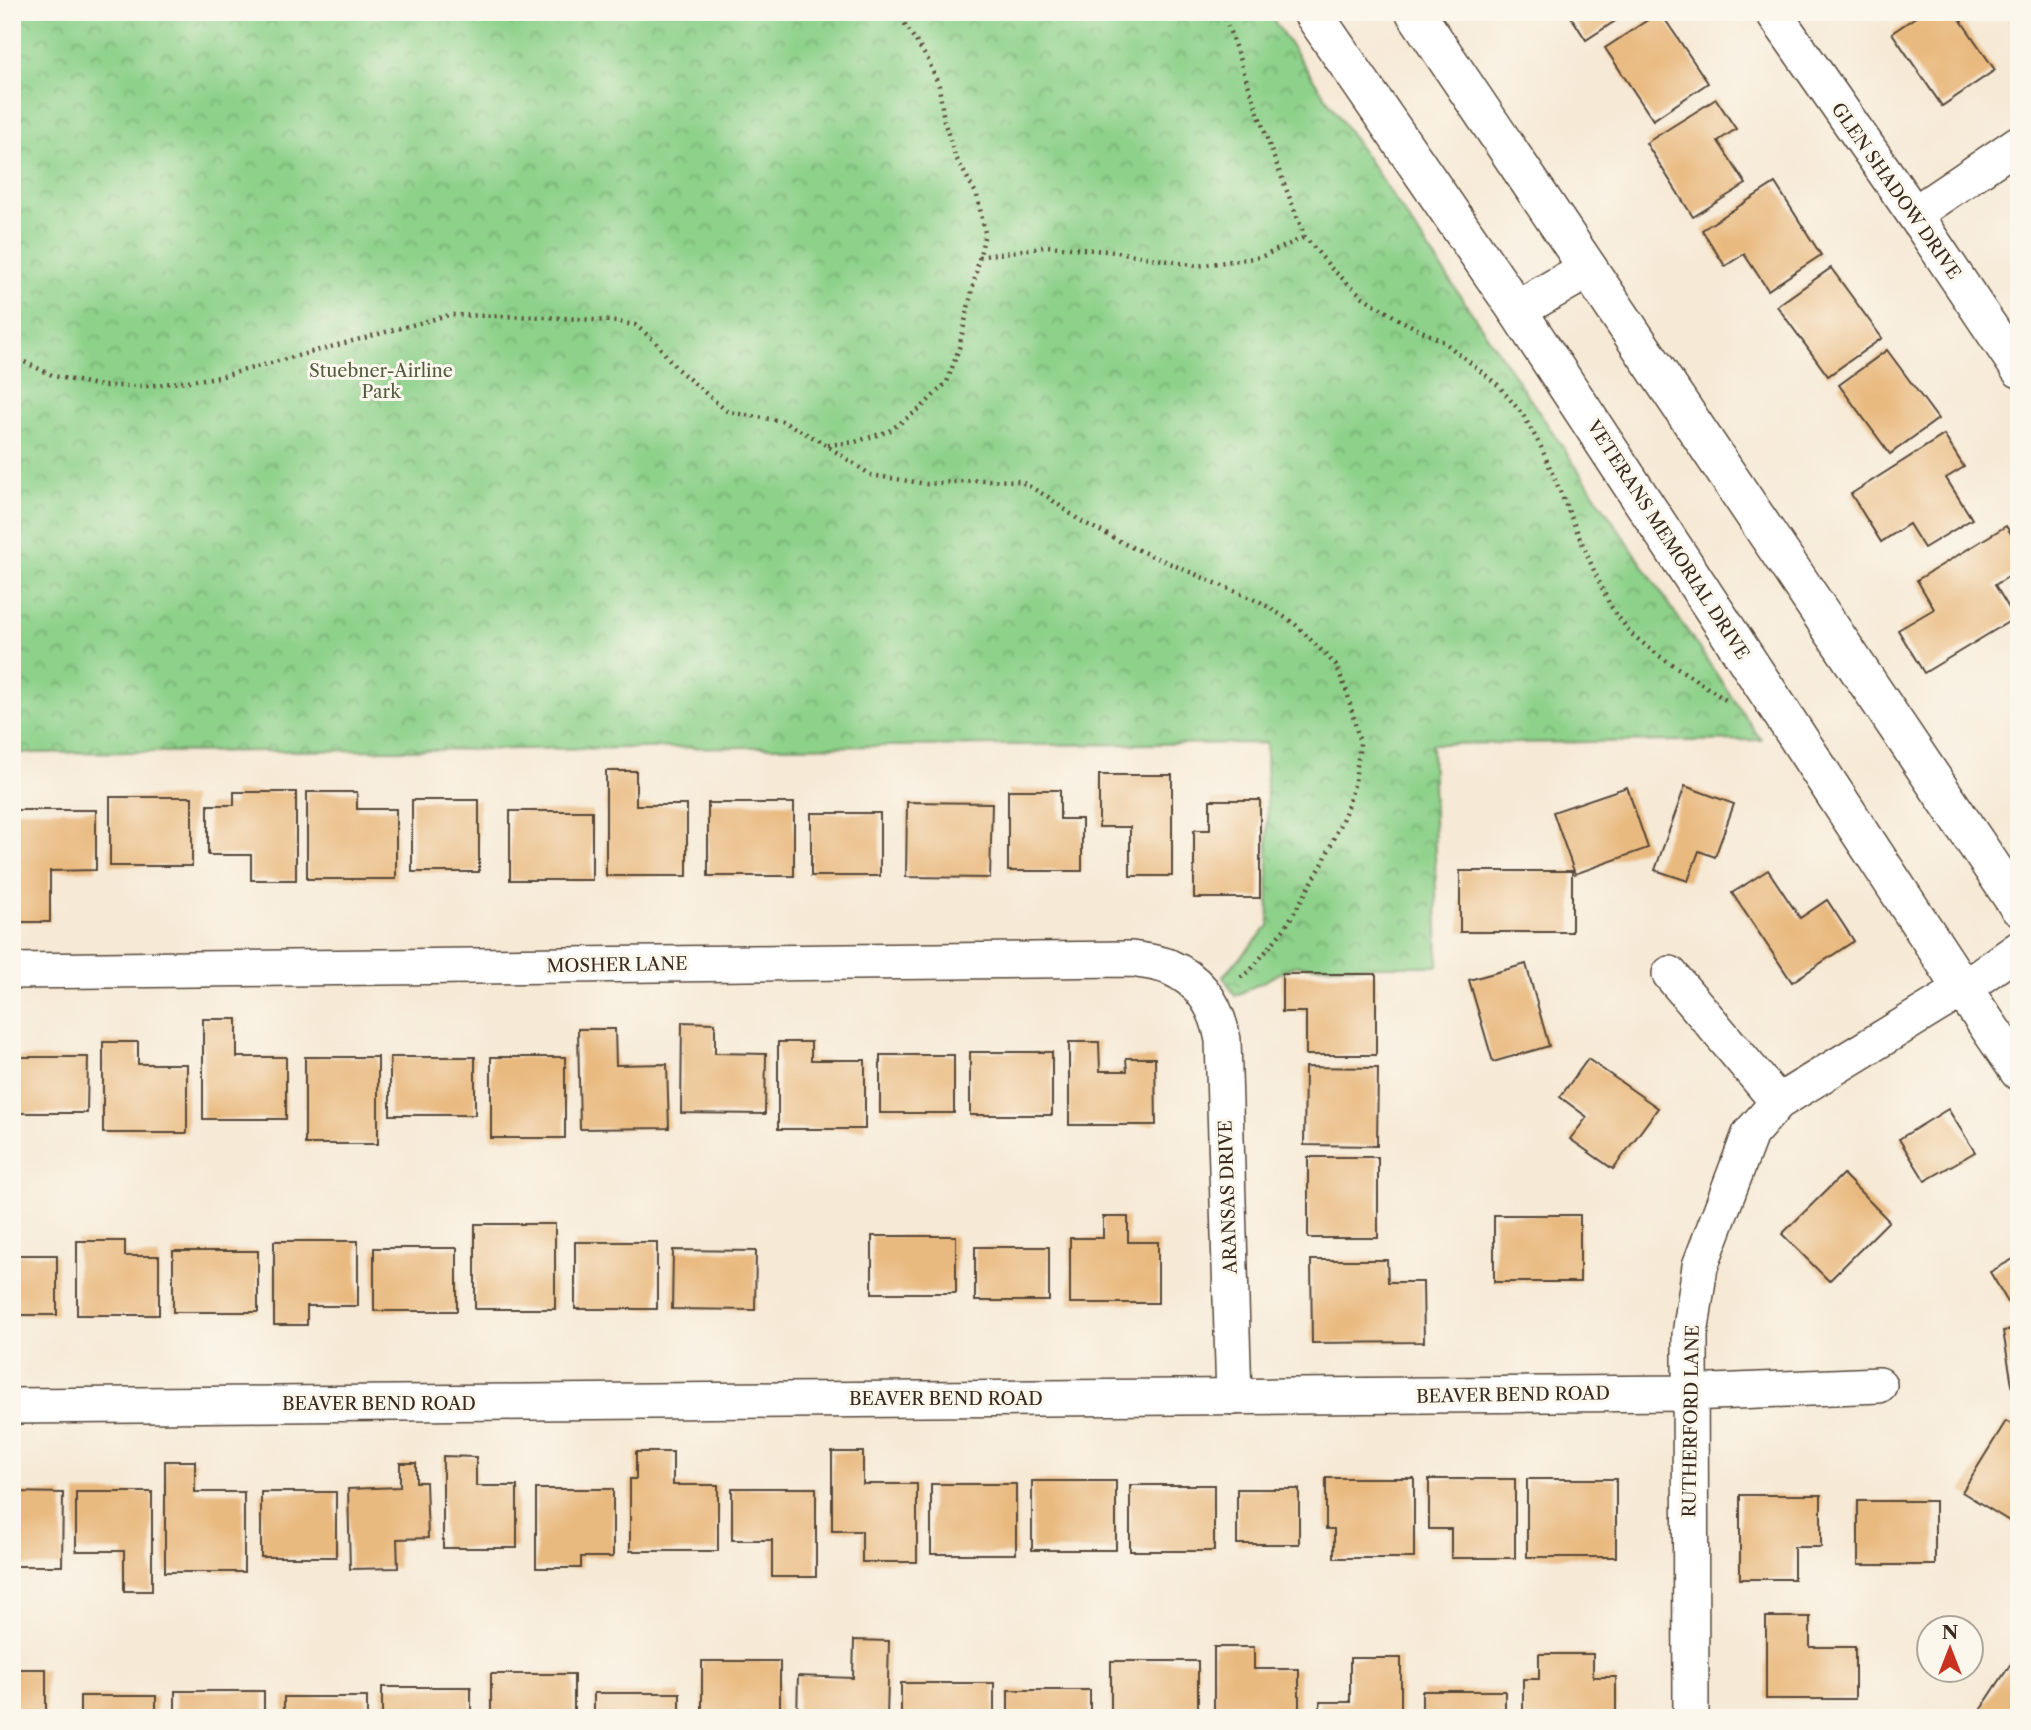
<svg xmlns="http://www.w3.org/2000/svg" width="2031" height="1730" font-family="'Libre Caslon Text',serif">
<defs>
<pattern id="park-crowns" width="20" height="18" patternUnits="userSpaceOnUse" patternTransform="scale(1.75)"><rect width="20" height="18" fill="#8dd18a"/><path d="M2 6a3 3 0 1 1 6 0M12 15a3 3 0 1 1 6 0" fill="none" stroke="#74aa70"/></pattern>
</defs>
<rect width="100%" height="100%" fill="#fbf7ec"/>
<filter id="ink" filterUnits="userSpaceOnUse"><feTurbulence type="fractalNoise" baseFrequency=".0143" numOctaves="2"/><feDisplacementMap in="SourceGraphic" scale="14" xChannelSelector="R" yChannelSelector="G"/><feConvolveMatrix kernelMatrix="1 2 1 2 8 2 1 2 1" color-interpolation-filters="sRGB"/></filter>
<filter id="wash" filterUnits="userSpaceOnUse"><feTurbulence type="fractalNoise" baseFrequency=".00686" numOctaves="4" result="noise"/><feDisplacementMap in="SourceGraphic" scale="28" xChannelSelector="R" yChannelSelector="G"/><feGaussianBlur stdDeviation="1.57" result="paint"/><feColorMatrix in="noise" values="0 0 0 0 0 0 0 0 0 0 0 0 0 0 0 0 0 1.4 0 .05"/><feComposite in="paint" operator="in"/></filter>
<g filter="url(#wash)">
<rect width="100%" height="100%" fill="#f6e9d5"/>
<!-- park -->
<polygon fill="url(#park-crowns)" stroke="#647e54" stroke-width="2" points="12,12 1268,12 1761,740 1432,744 1438,966 1294,966 1235,996 1223,976 1269,926 1266,743 12,753"/>
<g id="blocks">
<!-- building -->
<g fill="#e9ba80">
<polygon points="1568,12 1629,12 1586,40"/>
<polygon points="1660,12 1708,83 1653,120 1605,48"/>
<polygon points="1923,12 1955,12 1995,70 1942,106 1892,33"/>
<polygon points="1716,99 1736,129 1718,141 1746,184 1693,217 1646,143"/>
<polygon points="1775,183 1821,255 1768,290 1744,254 1725,266 1702,230"/>
<polygon points="1831,268 1882,338 1828,376 1777,306"/>
<polygon points="1887,350 1938,419 1890,454 1839,385"/>
<polygon points="1944,435 1964,467 1946,478 1972,519 1924,548 1909,524 1881,542 1851,494"/>
<polygon points="2006,526 2019,546 2019,570 1995,585 2015,618 1924,673 1898,630 1934,609 1917,580"/>
<polygon points="606,771 636,771 636,805 687,805 687,876 606,876"/>
<polygon points="1099,775 1172,775 1172,876 1130,876 1130,827 1099,827"/>
<polygon points="1685,786 1734,804 1715,857 1699,851 1688,881 1655,870"/>
<polygon points="1627,787 1648,848 1575,874 1553,812"/>
<polygon points="1008,790 1060,790 1060,819 1082,819 1082,871 1008,871"/>
<polygon points="234,792 296,792 296,880 251,880 251,855 208,855 208,805 234,805"/>
<polygon points="307,792 357,792 357,809 396,809 396,879 307,879"/>
<rect x="110" y="797" width="82" height="69"/>
<rect x="412" y="800" width="67" height="72"/>
<polygon points="1210,800 1260,800 1260,898 1194,898 1194,830 1210,830"/>
<polygon points="907,802 992,803 990,878 906,877"/>
<rect x="708" y="803" width="86" height="73"/>
<polygon points="12,810 96,810 96,870 50,871 50,922 12,922"/>
<rect x="510" y="811" width="82" height="69"/>
<rect x="811" y="813" width="69" height="63"/>
<polygon points="1768,870 1800,918 1827,900 1854,941 1792,982 1732,893"/>
<rect x="1460" y="871" width="112" height="61"/>
<polygon points="1526,964 1549,1046 1493,1062 1469,980"/>
<polygon points="1282,974 1376,974 1376,1055 1306,1055 1306,1012 1282,1012"/>
<polygon points="203,1019 237,1019 237,1057 286,1057 286,1119 203,1119"/>
<polygon points="682,1022 715,1023 715,1053 766,1054 765,1114 681,1113"/>
<polygon points="578,1029 615,1029 616,1065 667,1064 669,1128 580,1129"/>
<polygon points="103,1042 138,1042 138,1064 187,1064 187,1133 103,1133"/>
<polygon points="778,1042 811,1042 811,1060 865,1060 865,1129 778,1129"/>
<polygon points="1069,1042 1099,1042 1100,1071 1127,1071 1126,1058 1155,1058 1156,1125 1069,1125"/>
<rect x="970" y="1052" width="82" height="63"/>
<rect x="880" y="1055" width="74" height="58"/>
<polygon points="16,1057 88,1057 87,1113 15,1113"/>
<rect x="305" y="1057" width="73" height="87"/>
<rect x="390" y="1057" width="85" height="58"/>
<rect x="491" y="1057" width="74" height="81"/>
<polygon points="1588,1059 1658,1108 1613,1169 1570,1139 1587,1117 1560,1097"/>
<polygon points="1305,1067 1378,1068 1377,1146 1304,1145"/>
<polygon points="1948,1109 1975,1152 1925,1181 1899,1139"/>
<rect x="1308" y="1157" width="70" height="81"/>
<polygon points="1843,1174 1889,1221 1829,1281 1782,1234"/>
<rect x="1494" y="1215" width="86" height="67"/>
<polygon points="1103,1217 1128,1217 1128,1242 1158,1242 1158,1303 1070,1303 1070,1238 1103,1238"/>
<rect x="475" y="1224" width="80" height="85"/>
<rect x="872" y="1236" width="84" height="57"/>
<polygon points="77,1241 125,1241 125,1256 159,1256 159,1315 77,1315"/>
<polygon points="274,1241 358,1241 358,1306 307,1306 307,1325 274,1325"/>
<rect x="575" y="1242" width="82" height="67"/>
<rect x="975" y="1247" width="74" height="54"/>
<rect x="374" y="1248" width="83" height="63"/>
<polygon points="673,1250 756,1251 755,1310 672,1309"/>
<rect x="173" y="1251" width="85" height="61"/>
<rect x="12" y="1255" width="45" height="60"/>
<polygon points="2017,1257 2019,1299 2009,1304 1990,1272"/>
<polygon points="1311,1260 1387,1260 1388,1282 1423,1282 1424,1342 1312,1343"/>
<polygon points="2019,1328 2019,1414 2017,1414 2003,1331"/>
<polygon points="2006,1421 2019,1429 2019,1527 1962,1492"/>
<polygon points="636,1452 673,1452 673,1485 718,1485 718,1551 630,1551 630,1479 636,1479"/>
<polygon points="832,1452 863,1452 863,1484 917,1484 917,1562 862,1562 862,1531 832,1531"/>
<polygon points="443,1456 476,1457 476,1486 517,1486 517,1548 443,1548"/>
<polygon points="165,1461 195,1461 195,1492 244,1492 244,1572 165,1572"/>
<polygon points="400,1463 416,1463 416,1482 426,1482 428,1538 397,1539 398,1568 350,1569 348,1489 400,1487"/>
<polygon points="1326,1478 1414,1478 1414,1558 1334,1558 1334,1529 1326,1529"/>
<polygon points="1429,1479 1515,1479 1515,1558 1451,1558 1451,1529 1429,1529"/>
<rect x="1527" y="1479" width="89" height="78"/>
<rect x="1032" y="1481" width="84" height="69"/>
<rect x="931" y="1484" width="85" height="70"/>
<rect x="1130" y="1485" width="84" height="66"/>
<polygon points="732,1488 816,1488 816,1577 772,1577 772,1540 732,1540"/>
<polygon points="536,1489 613,1489 613,1557 581,1557 581,1568 536,1568"/>
<rect x="1237" y="1489" width="62" height="55"/>
<polygon points="12,1492 63,1493 62,1566 12,1566"/>
<polygon points="76,1492 152,1492 152,1591 124,1591 124,1551 76,1551"/>
<rect x="261" y="1492" width="75" height="65"/>
<polygon points="1740,1495 1821,1495 1821,1547 1794,1547 1794,1579 1740,1579"/>
<rect x="1858" y="1501" width="77" height="64"/>
<polygon points="1766,1617 1810,1617 1810,1647 1855,1647 1855,1699 1766,1699"/>
<polygon points="854,1640 889,1641 887,1718 797,1718 798,1676 853,1678"/>
<polygon points="1214,1647 1254,1647 1254,1669 1299,1669 1299,1715 1214,1718"/>
<polygon points="1539,1654 1593,1654 1593,1677 1616,1677 1616,1718 1523,1718 1523,1679 1539,1679"/>
<polygon points="2016,1656 2019,1657 2019,1718 1975,1718"/>
<polygon points="1350,1658 1401,1658 1401,1718 1320,1718 1320,1702 1350,1702"/>
<rect x="702" y="1661" width="78" height="57"/>
<rect x="1111" y="1661" width="87" height="57"/>
<rect x="12" y="1669" width="34" height="49"/>
<rect x="491" y="1674" width="83" height="44"/>
<rect x="901" y="1683" width="93" height="35"/>
<rect x="382" y="1687" width="89" height="31"/>
<rect x="1008" y="1690" width="82" height="28"/>
<rect x="175" y="1691" width="89" height="27"/>
<rect x="1422" y="1691" width="83" height="27"/>
<rect x="594" y="1693" width="86" height="25"/>
<rect x="80" y="1696" width="76" height="22"/>
<rect x="284" y="1697" width="83" height="21"/>
<rect x="1770" y="1714" width="75" height="4"/>
</g>
</g>
</g>
<g filter="url(#ink)">
<use href="#blocks" fill-opacity="0" stroke="#574739" stroke-width="2"/>
<g fill="none" stroke-linecap="round" stroke-linejoin="round">
<!-- minor casing -->
<g stroke="#574739" stroke-width="38">
<g id="minor">
<polyline points="1773,12 1914,214 2019,370"/>
<polyline points="1914,214 2019,143"/>
<path d="M12,971L1131,959C1143,961 1158,962 1169,967C1202,981 1217,1007 1223,1040L1234,1397"/>
<polyline points="1670,974 1778,1102"/>
<polyline points="12,1406 1690,1393 1879,1385"/>
<polyline points="1691,1718 1690,1335 1700,1266 1750,1134 1778,1102 1963,989 2019,949"/>
</g>
</g>
<!-- secondary casing -->
<g stroke="#574739" stroke-width="41">
<g id="secondary">
<polyline points="1312,12 1517,310 1963,989 2019,1071"/>
<polyline points="1415,12 2019,907"/>
<polyline points="1517,310 1588,269"/>
</g>
</g>
<!-- path -->
<g stroke="#574739" stroke-width="4.5" stroke-dasharray="2 5" stroke-linecap="butt">
<polyline points="1223,12 1271,150 1305,237 1332,269 1363,297 1400,320 1444,342 1498,385 1523,415 1541,447 1595,573 1610,605 1630,633 1658,655 1726,700"/>
<polyline points="979,257 1048,246 1117,252 1197,266 1261,257 1305,237"/>
<polyline points="12,356 54,376 101,386 148,386 219,377 449,315 545,317 611,321 635,325 655,341 676,368 728,412 782,421 818,440 871,475 927,484 978,480 1020,481 1048,497 1079,520 1129,546 1260,602 1294,623 1336,665 1347,692 1360,743 1355,782 1346,811 1323,863 1285,928 1249,972 1237,980"/>
<polyline points="828,445 855,442 889,431 921,408 947,382 959,348 985,233 977,195 955,156 944,121 939,86 928,60 897,12"/>
</g>
<!-- minor -->
<use href="#minor" stroke="#fff" stroke-width="35"/>
<!-- secondary -->
<use href="#secondary" stroke="#fff" stroke-width="38"/>
</g>
</g>
<g text-anchor="middle" dominant-baseline="central" stroke-width="6" stroke-linejoin="round" paint-order="stroke">
<!-- street labels -->
<g font-size="18" fill="#3b2a1e" stroke="#fbf7ec">
<text transform="translate(1896 191) rotate(55)">GLEN SHADOW DRIVE</text>
<text transform="translate(1668 540) rotate(57)">VETERANS MEMORIAL DRIVE</text>
<text transform="translate(617 965) rotate(-1)">MOSHER LANE</text>
<text transform="translate(1228 1197) rotate(-92)">ARANSAS DRIVE</text>
<text transform="translate(1513 1395) rotate(-1)">BEAVER BEND ROAD</text>
<text x="946" y="1399">BEAVER BEND ROAD</text>
<text x="379" y="1404">BEAVER BEND ROAD</text>
<text transform="translate(1691 1421) rotate(-89)">RUTHERFORD LANE</text>
</g>
<!-- park labels -->
<g font-size="18" fill="#545c3e" stroke="#fbf7ec">
<text x="381" y="371">Stuebner-Airline<tspan x="381" dy="21">Park</tspan></text>
</g>
</g>
<!-- margin -->
<rect width="2031" height="1730" fill="none" stroke="#fbf7ec" stroke-width="42"/>
<!-- north arrow -->
<g transform="translate(1950 1649)"><circle r="33" fill="#fbf7ec" stroke="#aea59a" stroke-width="2"/>
<path d="M0-5L12 26L0 18L-12 26Z" fill="#c8321e"/>
<text y="-10" font-size="19" font-weight="bold" text-anchor="middle" fill="#3b2a1e">N</text>
</g>
</svg>
